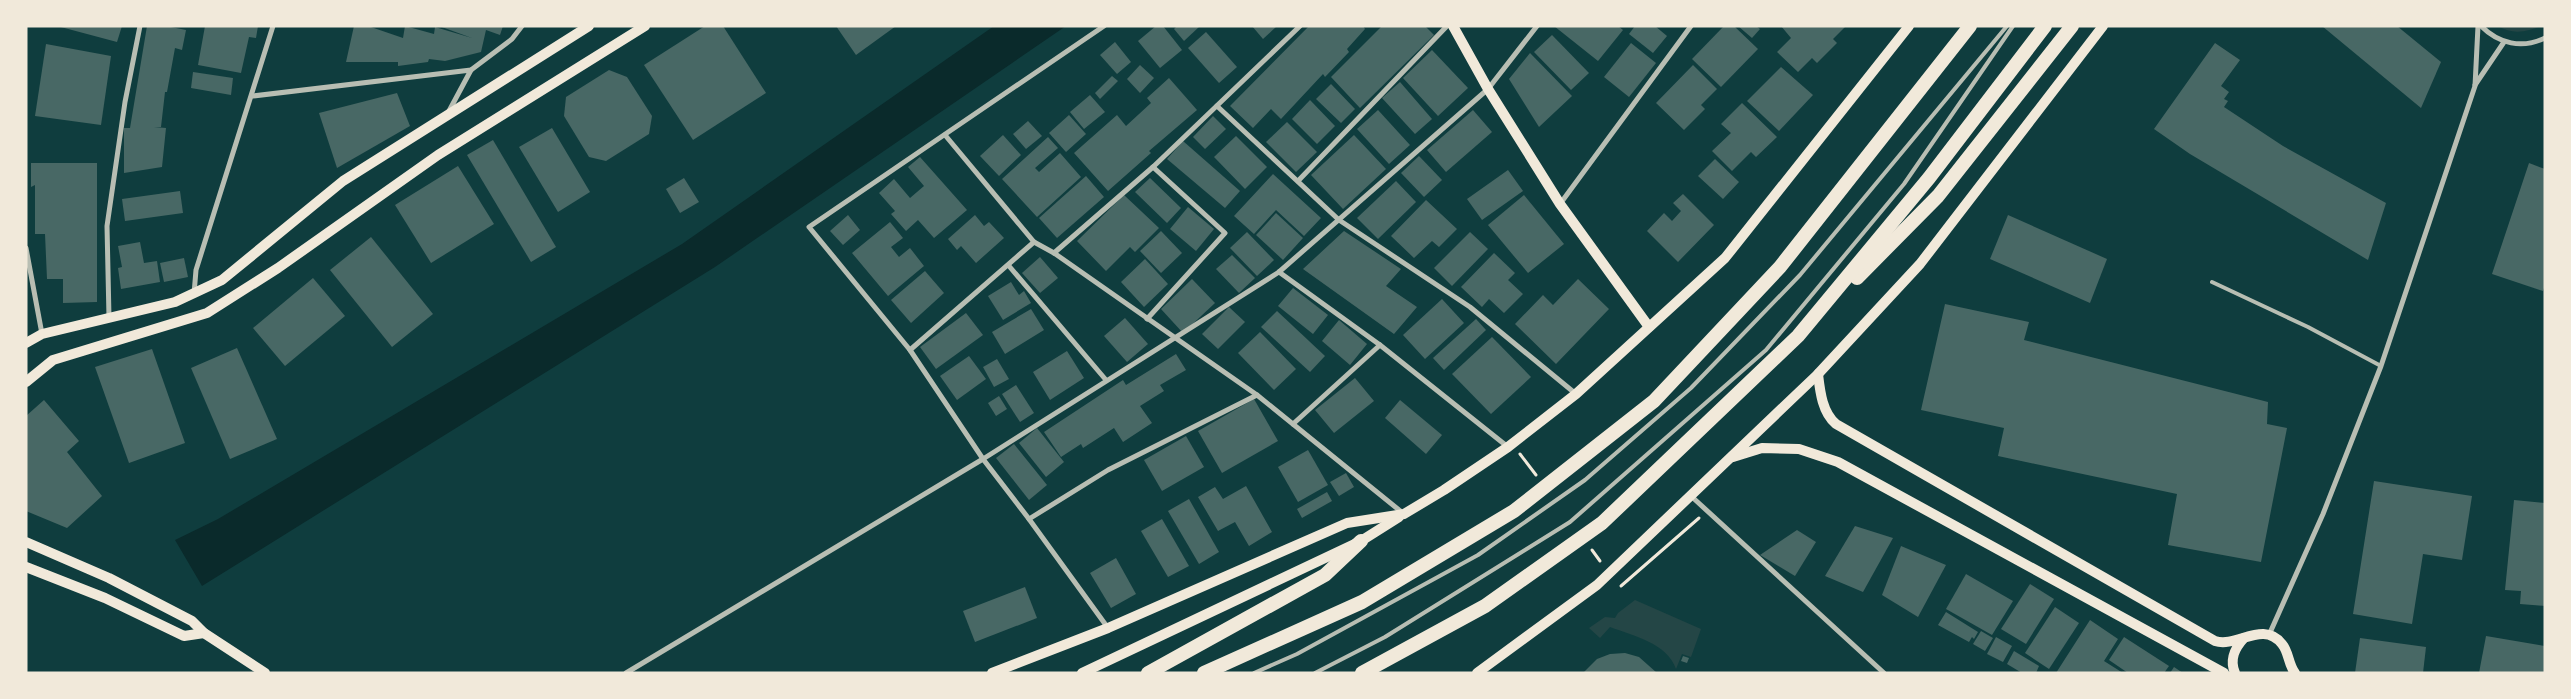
<svg xmlns="http://www.w3.org/2000/svg" width="2571" height="699" font-family="'DejaVu Sans',sans-serif">
<rect width="100%" height="100%" fill="#0f3d3e"/>
<!-- green -->
<g fill="#244646">
<path d="M2498,26H2541C2527,32 2512,35 2498,26Z"/>
<path d="M1635,600L1701,629L1691,657L1682,654L1676,669C1667,643 1634,636 1610,627L1600,638L1589,628L1605,617L1615,618L1618,613Z"/>
</g>
<!-- water -->
<polygon fill="#0a2a2b" points="994,26 1066,26 715,267 202,586 175,540 218,519 682,244"/>
<!-- building -->
<g fill="#486865">
<polygon points="57,26 122,26 117,42"/>
<polygon points="147,26 166,26 186,30 182,50 175,48 167,92 165,92 161,127 154,127 166,128 162,167 124,173 124,128 130,128"/>
<polygon points="205,26 258,26 256,38 249,37 241,73 198,65"/>
<polygon points="354,26 368,26 403,38 405,26 434,34 435,27 472,38 439,26 503,26 500,35 486,30 481,52 445,61 429,59 428,62 398,66 398,62 346,62"/>
<polygon points="705,26 723,26 766,93 693,140 644,65"/>
<polygon points="836,26 896,26 856,55"/>
<polygon points="1156,26 1163,26 1182,50 1160,68 1138,41"/>
<polygon points="1177,26 1200,26 1184,41 1174,29"/>
<polygon points="1252,26 1277,26 1263,39"/>
<polygon points="1309,26 1363,26 1365,29 1347,49 1349,52 1325,77 1323,74 1281,119 1271,109 1253,128 1230,106"/>
<polygon points="1382,26 1425,26 1434,35 1360,108 1331,77"/>
<polygon points="1554,26 1618,26 1623,30 1598,61"/>
<polygon points="1635,26 1655,26 1667,36 1653,53 1629,34"/>
<polygon points="1724,26 1734,26 1758,49 1721,87 1692,59"/>
<polygon points="1738,26 1756,26 1760,29 1752,38"/>
<polygon points="1781,26 1846,26 1833,39 1837,43 1817,63 1812,58 1798,72 1777,52 1791,38"/>
<polygon points="2322,26 2397,26 2441,62 2421,108"/>
<polygon points="1206,32 1237,67 1219,83 1188,48"/>
<polygon points="1552,35 1589,73 1571,90 1534,52"/>
<polygon points="1115,42 1131,62 1117,74 1100,55"/>
<polygon points="1631,43 1656,63 1629,97 1604,77"/>
<polygon points="2215,43 2240,60 2221,86 2229,92 2224,99 2228,101 2224,107 2283,146 2386,203 2368,260 2190,154 2154,129"/>
<polygon points="46,44 111,56 101,125 35,116"/>
<polygon points="1432,50 1468,88 1438,116 1403,78"/>
<polygon points="1530,53 1572,96 1539,127 1509,79"/>
<polygon points="1140,65 1154,78 1140,93 1127,79"/>
<polygon points="1693,65 1717,89 1701,105 1705,109 1684,130 1656,103"/>
<polygon points="1781,67 1813,95 1779,131 1747,101"/>
<polygon points="609,70 627,77 652,116 649,134 606,161 589,157 564,116 566,97"/>
<polygon points="193,72 233,78 231,95 191,88"/>
<polygon points="1112,76 1118,81 1100,99 1095,93"/>
<polygon points="1169,78 1197,110 1149,151 1151,153 1108,191 1074,153 1117,115 1126,126 1151,103 1147,98"/>
<polygon points="1400,82 1432,119 1415,134 1382,98"/>
<polygon points="1331,84 1355,109 1341,123 1316,99"/>
<polygon points="397,93 410,126 337,168 319,113"/>
<polygon points="1090,95 1105,112 1084,129 1070,112"/>
<polygon points="1310,100 1335,126 1317,144 1292,119"/>
<polygon points="1742,103 1777,137 1756,157 1751,152 1732,171 1712,151 1731,133 1721,124"/>
<polygon points="1378,110 1410,145 1389,164 1357,129"/>
<polygon points="1473,110 1492,132 1446,172 1427,150"/>
<polygon points="1069,115 1086,134 1066,152 1049,133"/>
<polygon points="1213,116 1226,129 1205,149 1193,137"/>
<polygon points="1028,121 1042,136 1026,149 1013,134"/>
<polygon points="1287,122 1317,152 1296,172 1266,142"/>
<polygon points="552,128 590,192 558,212 519,147"/>
<polygon points="1003,135 1021,155 999,176 980,156"/>
<polygon points="1354,135 1386,169 1343,209 1311,175"/>
<polygon points="1236,136 1267,167 1245,189 1214,157"/>
<polygon points="1048,137 1058,148 1035,168 1039,172 1060,153 1081,177 1037,217 1002,179"/>
<polygon points="493,140 556,247 531,262 467,155"/>
<polygon points="1183,141 1240,191 1225,208 1167,159"/>
<polygon points="1419,156 1442,180 1424,197 1401,173"/>
<polygon points="920,157 967,210 934,238 918,220 906,231 891,214 895,211 879,193 894,179 910,198 924,186 908,167"/>
<polygon points="1715,159 1739,182 1723,199 1698,176"/>
<polygon points="31,163 97,163 97,302 63,303 63,279 47,279 45,234 35,234 35,185 31,187"/>
<polygon points="2529,163 2545,169 2545,285 2543,291 2492,274"/>
<polygon points="458,166 494,224 431,263 395,205"/>
<polygon points="1508,170 1523,191 1482,220 1467,199"/>
<polygon points="1273,174 1321,218 1304,236 1276,210 1254,234 1234,216"/>
<polygon points="1086,176 1104,197 1057,238 1039,218"/>
<polygon points="684,178 699,202 680,213 666,189"/>
<polygon points="1150,178 1181,208 1167,223 1135,192"/>
<polygon points="1396,181 1416,202 1378,239 1357,218"/>
<polygon points="180,191 183,213 125,221 122,199"/>
<polygon points="1683,194 1714,225 1678,262 1647,231 1664,213 1672,221 1681,211 1673,203"/>
<polygon points="1124,195 1159,228 1135,252 1130,247 1106,271 1077,241"/>
<polygon points="1524,195 1564,244 1528,273 1488,225"/>
<polygon points="1426,200 1457,229 1439,247 1432,241 1414,258 1391,236"/>
<polygon points="1188,207 1214,229 1196,251 1170,229"/>
<polygon points="1276,213 1303,238 1283,260 1256,235"/>
<polygon points="848,215 860,230 843,245 830,231"/>
<polygon points="975,215 984,226 989,222 1004,238 976,263 961,246 957,250 948,239"/>
<polygon points="2008,215 2107,259 2090,303 1990,259"/>
<polygon points="890,222 903,238 891,247 899,257 910,248 924,266 888,296 852,253"/>
<polygon points="1161,231 1182,253 1161,273 1140,251"/>
<polygon points="1344,231 1401,269 1386,286 1417,307 1394,334 1303,269"/>
<polygon points="1247,232 1274,260 1257,276 1230,248"/>
<polygon points="1470,232 1488,249 1452,286 1434,268"/>
<polygon points="371,237 433,314 392,347 330,270"/>
<polygon points="140,242 144,263 157,261 160,282 121,289 118,268 122,267 118,246"/>
<polygon points="1494,253 1515,273 1508,280 1523,294 1504,313 1489,299 1482,307 1461,287"/>
<polygon points="1232,255 1255,278 1239,293 1216,269"/>
<polygon points="1040,257 1058,278 1040,293 1022,273"/>
<polygon points="184,258 188,277 164,282 160,263"/>
<polygon points="1145,259 1168,284 1144,307 1121,282"/>
<polygon points="925,271 944,293 911,323 891,300"/>
<polygon points="313,278 345,316 285,366 253,328"/>
<polygon points="1192,279 1215,303 1183,333 1161,309"/>
<polygon points="1578,279 1609,309 1556,364 1515,324 1543,295 1553,305"/>
<polygon points="1011,282 1019,295 1024,291 1031,303 1003,320 988,296"/>
<polygon points="1293,288 1328,315 1313,334 1278,306"/>
<polygon points="1442,299 1464,323 1425,359 1403,335"/>
<polygon points="1945,304 2029,322 2024,340 2268,402 2267,424 2287,428 2261,562 2168,545 2177,494 1998,456 2004,428 1921,410"/>
<polygon points="1229,307 1245,322 1218,349 1202,334"/>
<polygon points="1031,309 1044,330 1005,354 992,332"/>
<polygon points="1277,311 1325,356 1310,372 1261,327"/>
<polygon points="966,313 983,335 936,369 920,347"/>
<polygon points="1125,318 1148,344 1127,362 1104,336"/>
<polygon points="1476,319 1486,330 1444,370 1433,358"/>
<polygon points="1339,320 1367,344 1350,365 1322,341"/>
<polygon points="1260,332 1296,369 1274,390 1238,353"/>
<polygon points="1492,337 1531,377 1491,414 1452,374"/>
<polygon points="237,348 277,439 230,459 191,368"/>
<polygon points="152,349 185,443 129,463 95,367"/>
<polygon points="1067,351 1084,378 1050,400 1033,372"/>
<polygon points="1176,354 1186,370 1160,385 1164,391 1140,406 1152,423 1123,442 1114,428 1083,448 1081,444 1061,457 1044,432 1123,380 1126,385"/>
<polygon points="969,356 986,379 957,400 940,376"/>
<polygon points="997,359 1009,379 994,387 983,367"/>
<polygon points="1355,378 1374,401 1334,433 1315,410"/>
<polygon points="1016,385 1034,413 1020,422 1002,394"/>
<polygon points="999,396 1007,409 996,416 988,403"/>
<polygon points="1254,399 1278,441 1222,473 1198,431"/>
<polygon points="44,400 79,441 67,452 102,496 67,528 26,511 26,416"/>
<polygon points="1400,400 1442,435 1426,454 1385,418"/>
<polygon points="1037,428 1064,462 1046,477 1019,443"/>
<polygon points="1186,436 1204,467 1162,491 1144,460"/>
<polygon points="1014,444 1047,485 1029,500 996,458"/>
<polygon points="1308,450 1328,485 1298,502 1278,467"/>
<polygon points="1346,473 1354,487 1339,496 1330,482"/>
<polygon points="2374,481 2472,496 2462,560 2423,554 2412,624 2353,614"/>
<polygon points="1246,486 1272,532 1249,546 1235,522 1218,531 1198,497 1215,487 1223,499"/>
<polygon points="1327,492 1332,501 1302,518 1297,509"/>
<polygon points="1189,499 1219,552 1199,564 1168,511"/>
<polygon points="2514,500 2545,503 2545,606 2520,604 2521,591 2505,590"/>
<polygon points="1162,519 1189,566 1168,577 1141,531"/>
<polygon points="1855,526 1893,538 1863,592 1825,576"/>
<polygon points="1797,530 1816,542 1795,576 1760,555"/>
<polygon points="1901,546 1946,565 1918,617 1882,595"/>
<polygon points="1116,558 1136,594 1111,608 1090,573"/>
<polygon points="1966,574 2013,601 1992,635 1946,609"/>
<polygon points="2030,584 2054,599 2026,644 2001,629"/>
<polygon points="1025,587 1037,618 975,642 963,611"/>
<polygon points="2055,607 2079,623 2049,669 2025,653"/>
<polygon points="1946,612 1978,632 1974,639 1972,637 1969,642 1938,625"/>
<polygon points="2090,620 2118,639 2104,661 2123,673 2056,673"/>
<polygon points="1981,631 1993,638 1985,651 1973,644"/>
<polygon points="2486,636 2545,646 2545,673 2479,673"/>
<polygon points="1996,637 2012,646 2003,662 1987,654"/>
<polygon points="2124,637 2169,666 2164,673 2128,673 2109,660"/>
<polygon points="2360,638 2426,647 2423,673 2355,673"/>
<polygon points="2014,651 2039,666 2036,673 2022,673 2007,664"/>
<polygon points="1625,653 1639,657 1657,673 1583,673 1597,659 1610,654"/>
<polygon points="1683,656 1689,658 1687,663 1681,661"/>
<polygon points="2174,667 2183,673 2170,673"/>
</g>
<g fill="none" stroke-linecap="round" stroke-linejoin="round">
<!-- path -->
<g stroke="#f1e9da" stroke-width="3">
<polyline points="1520,454 1536,475"/>
<polyline points="1592,550 1600,561"/>
<polyline points="1621,586 1699,518"/>
</g>
<!-- service -->
<g stroke="#b8beb3" stroke-width="4">
<polyline points="2212,282 2308,327 2381,366"/>
<polyline points="1254,673 1297,654 1478,555 1585,480 1691,388 1800,275 2007,26"/>
<polyline points="1315,673 1385,637 1570,522 1766,350 1904,184 2013,26"/>
</g>
<!-- minor -->
<g stroke="#b8beb3" stroke-width="5">
<polyline points="1104,26 809,227 910,350 983,459 1029,519 1108,628"/>
<path d="M2481,26C2499,44 2522,49 2545,38"/>
<polyline points="2475,85 2504,42"/>
<polyline points="253,96 471,70 512,39 522,26"/>
<polyline points="1217,106 1339,220 1470,307 1576,394"/>
<polyline points="449,111 471,70"/>
<polyline points="945,135 1034,242 1054,253 1257,395 1404,514"/>
<polyline points="1298,181 1447,26"/>
<polyline points="1560,204 1691,26"/>
<polyline points="26,248 42,334"/>
<polyline points="1054,253 1153,167 1300,26"/>
<polyline points="1009,266 1106,380"/>
<polyline points="1279,272 1380,345 1508,447"/>
<polyline points="194,294 196,270 273,26"/>
<polyline points="109,317 107,226 125,102 140,26"/>
<polyline points="1147,319 1225,233 1153,167"/>
<polyline points="910,350 1034,242"/>
<polyline points="1293,424 1380,345"/>
<polyline points="1691,496 1884,673"/>
<polyline points="1029,519 1108,470 1257,395"/>
<polyline points="2269,635 2323,514 2381,366 2475,86 2478,26"/>
<polyline points="626,673 983,459 1279,272 1488,89 1537,26"/>
</g>
<!-- secondary -->
<g stroke="#f1e9da" stroke-width="10">
<polyline points="1453,26 1488,89 1560,204 1649,327"/>
<polyline points="26,343 42,334 175,302 222,280 343,181 589,26"/>
<path d="M1818,374C1820,391 1822,412 1836,424L2215,641C2237,648 2263,620 2282,644C2289,652 2288,664 2295,673"/>
<polyline points="26,382 53,360 207,313 278,268 438,155 645,26"/>
<polyline points="1733,457 1762,448 1799,449 1838,462 2224,673"/>
<polyline points="26,542 109,578 192,621 204,633 265,673"/>
<polyline points="26,567 105,598 184,636 204,633"/>
<polyline points="992,673 1108,628 1347,523 1404,514 1444,490 1508,447 1576,394 1725,258 1909,26"/>
<polyline points="1082,673 1361,541 1399,517"/>
<polyline points="1477,673 1597,585 1818,374 1920,264 2103,26"/>
<path d="M2235,673C2229,659 2235,648 2244,638"/>
</g>
<!-- trunk -->
<g stroke="#f1e9da" stroke-width="14">
<polyline points="1857,278 1938,196 2072,26"/>
<polyline points="1148,673 1325,575 1361,541"/>
<polyline points="1204,673 1362,602 1514,511 1654,401 1780,267 1970,26"/>
<polyline points="1362,673 1485,606 1602,523 1798,336 1929,178 2045,26"/>
</g>
</g>
<!-- border -->
<rect width="2571" height="699" fill="none" stroke="#f1e9da" stroke-width="55"/>
</svg>
